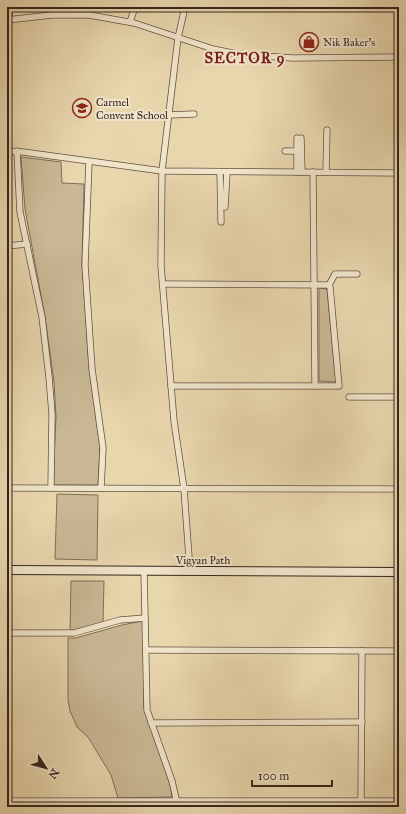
<svg xmlns="http://www.w3.org/2000/svg" width="406" height="814" font-family="'IM FELL Great Primer',serif">
<rect width="100%" height="100%" fill="#e8d6ad"/>
<filter id="stains"><feTurbulence type="fractalNoise" baseFrequency=".005" numOctaves="4"/><feColorMatrix values="0 0 0 0 .2 0 0 0 0 .09 0 0 0 0 .02 0 0 0 .5 -.17"/></filter>
<radialGradient id="worn" r=".72"><stop offset=".6" stop-color="#630" stop-opacity="0"/><stop offset="1" stop-color="#630" stop-opacity=".3"/></radialGradient>
<!-- green -->
<g fill="#cab895" stroke="#806e59">
<polygon points="21,157 61,162 62,183 84,184 82,264 89,366 100,448 98,485 53,485 56,417 54,382 45,317 25,209"/>
<polygon points="319,288 327,289 336,382 319,381"/>
<polygon points="57,494 98,495 97,560 55,559"/>
<polygon points="71,581 104,581 103,622 70,631"/>
<polygon points="143,621 144,708 170,784 172,797 118,798 111,775 88,737 77,727 70,711 68,700 68,638 76,638 122,625"/>
</g>
<g fill="none" stroke-linecap="round" stroke-linejoin="round">
<!-- street casing -->
<g stroke="#625141" stroke-width="7">
<g id="street">
<polyline points="8,7 10,19"/>
<polyline points="185,7 178,38 162,171 161,266 174,421 184,489 190,571"/>
<polyline points="7,20 52,15 89,15 134,23 213,49 237,54 292,58 399,57"/>
<polyline points="130,22 135,7"/>
<polyline points="168,115 194,114"/>
<polyline points="301,138 302,172"/>
<polyline points="7,151 23,152 162,171 399,173"/>
<polyline points="17,151 20,212 42,317 49,377 52,414 51,488"/>
<polyline points="285,151 297,151"/>
<polyline points="89,162 85,265 92,369 103,448 101,488"/>
<polyline points="220,172 221,222"/>
<polyline points="297,172 297,138"/>
<polyline points="313,172 315,386"/>
<polyline points="326,172 327,130"/>
<polyline points="225,207 227,172"/>
<polyline points="7,246 27,244"/>
<polyline points="163,284 329,285 330,287 339,386 171,386"/>
<polyline points="329,285 335,274 357,274"/>
<polyline points="349,397 399,397"/>
<polyline points="7,488 399,489"/>
<polyline points="144,571 147,710 172,781 178,807"/>
<polyline points="7,633 74,633 120,620 145,618"/>
<polyline points="146,650 399,651"/>
<polyline points="151,723 362,722"/>
<polyline points="7,801 399,801"/>
<polyline points="361,801 362,651"/>
</g>
</g>
<!-- secondary casing -->
<g stroke="#35251d" stroke-width="10">
<polyline id="secondary" points="7,570 399,572"/>
</g>
<!-- street -->
<use href="#street" stroke="#f0e4ca" stroke-width="5.5"/>
<!-- secondary -->
<use href="#secondary" stroke="#f0e4ca" stroke-width="8"/>
</g>
<!-- icons -->
<defs>
<g id="shop-ring" transform="scale(1)"><circle r="9.5" fill="#f0e4ca" stroke="#8f2418" stroke-width="1.5"/><path d="M-5-2.5h2.3a2.7 3.5 0 0 1 5.4 0H5L5.5 6h-11ZM-1.5-2.5h3a1.5 2.3 0 0 0-3 0Z" fill="#8f2418"/></g>
<g id="school-ring" transform="scale(1)"><circle r="9.5" fill="#f0e4ca" stroke="#8f2418" stroke-width="1.5"/><path d="M0-5L7-2L0 1L-7-2ZM-4 1L0 2.5L4 1V4Q0 6-4 4Z" fill="#8f2418"/></g>
</defs>
<g fill-rule="evenodd">
<use href="#shop-ring" x="309" y="42"/>
<use href="#school-ring" x="82" y="108"/>
</g>
<g text-anchor="middle" dominant-baseline="central" stroke-width="4" stroke-linejoin="round" paint-order="stroke">
<!-- poi labels -->
<g font-size="11" fill="#35251d" stroke="#f0e4ca" text-anchor="start">
<text x="323" y="42">Nik Baker's</text>
<text x="96" y="102">Carmel<tspan x="96" dy="13">Convent School</tspan></text>
</g>
<!-- street labels -->
<g font-size="11" fill="#35251d" stroke="#f0e4ca">
<text x="203" y="560">Vigyan Path</text>
</g>
<!-- district labels -->
<g font-size="15" font-weight="bold" letter-spacing="1" fill="#7a1f14" stroke="#f0e4ca">
<text x="245" y="58">SECTOR 9</text>
</g>
</g>
<!-- margin -->
<rect width="406" height="814" fill="none" stroke="#e8d6ad" stroke-width="24"/>
<rect x="8" y="8" width="390" height="798" fill="none" stroke="#35251d" stroke-width="2"/>
<rect x="12" y="12" width="382" height="790" fill="none" stroke="#35251d"/>
<!-- north arrow -->
<g transform="translate(46 768) rotate(126)" stroke="#f0e4ca" stroke-width="3" paint-order="stroke">
<path d="M0-3L7 15L0 10L-7 15Z" fill="#35251d"/>
<text y="-6" font-size="11" font-weight="bold" text-anchor="middle" fill="#35251d">N</text>
</g>
<!-- scale -->
<path d="M252 780v6h80v-6" fill="none" stroke="#35251d" stroke-width="2"/>
<text x="258" y="780" font-size="12" fill="#35251d" stroke="#f0e4ca" stroke-width="3" paint-order="stroke">100 m</text>
<rect width="100%" height="100%" filter="url(#stains)"/>
<rect width="100%" height="100%" fill="url(#worn)"/>
</svg>
